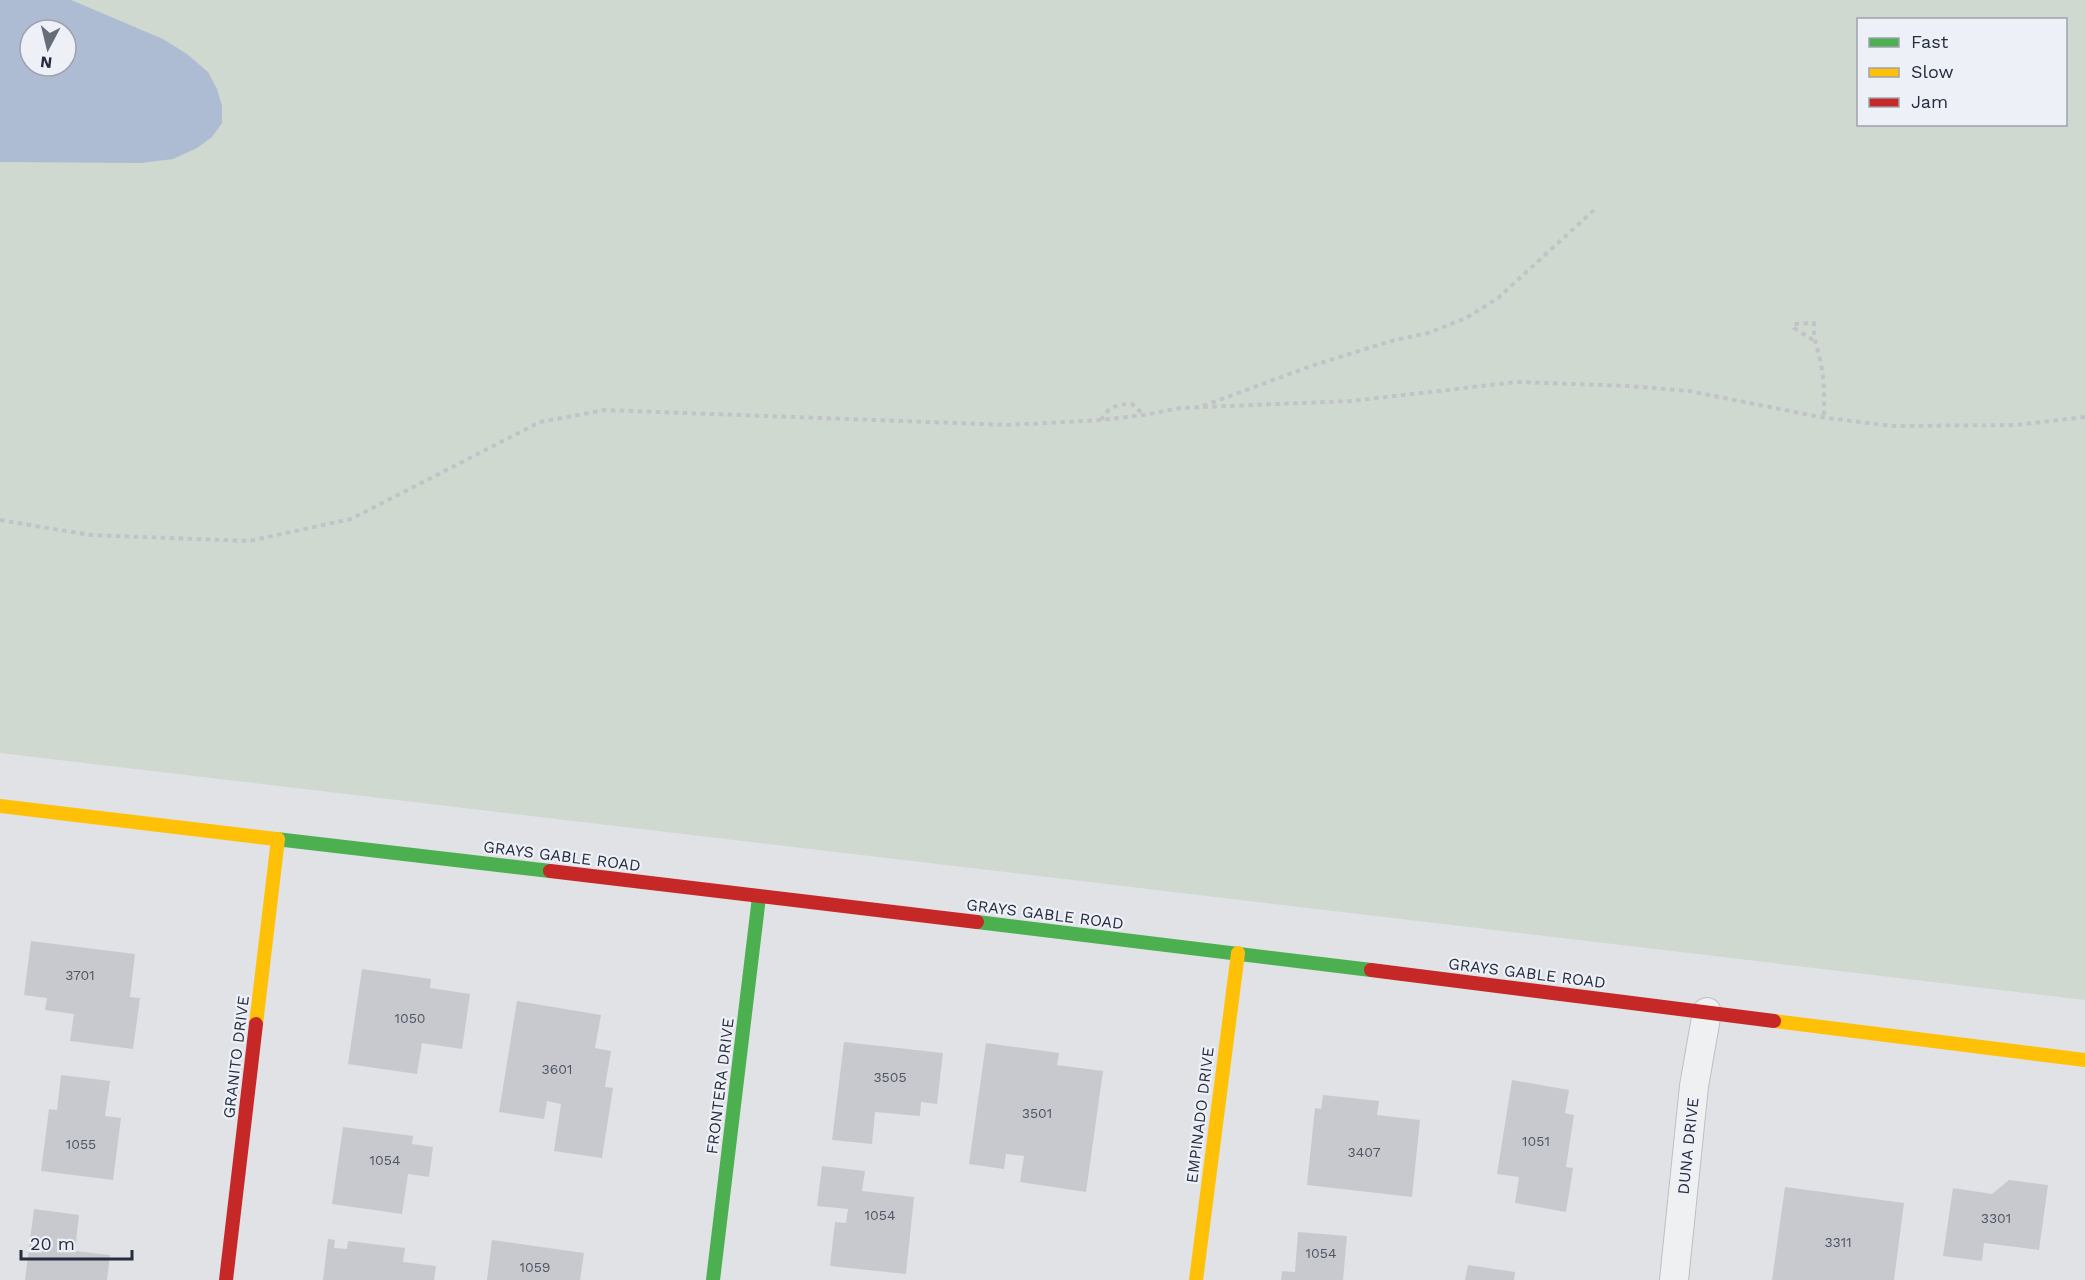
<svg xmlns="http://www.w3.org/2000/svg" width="2085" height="1280" font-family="'Work Sans',sans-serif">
<rect width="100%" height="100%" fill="#e0e2e6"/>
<!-- green -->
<path fill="#d0d9d0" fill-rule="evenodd" d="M0,0H2085V1000L0,753ZM1858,20H2066V124H1858ZM30,30H66V66H30Z"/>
<!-- water -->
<path fill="#adbcd2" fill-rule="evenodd" d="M0,0H71L163,39L187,54L208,72L217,89L222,106V123L212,137L197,148L173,159L141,163L0,162ZM30,30H66V66H30Z"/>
<!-- building -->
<g fill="#c7c9ce">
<polygon points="31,941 135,954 130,997 140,998 133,1049 70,1041 74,1014 45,1010 47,998 24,995"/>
<polygon points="362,969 431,979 430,988 470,994 462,1049 422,1043 417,1074 348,1064"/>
<polygon points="517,1001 601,1015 595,1048 611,1051 605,1087 613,1088 602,1158 554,1151 561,1104 547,1101 544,1119 499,1112"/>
<polygon points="844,1042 943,1053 937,1104 921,1102 920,1116 875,1112 872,1144 832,1140"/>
<polygon points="986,1043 1059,1053 1057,1065 1103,1071 1086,1192 1020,1182 1024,1156 1006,1154 1004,1169 969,1164"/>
<polygon points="61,1075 110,1081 105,1116 121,1118 113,1180 41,1171 49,1109 57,1110"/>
<polygon points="1512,1080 1569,1090 1565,1113 1574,1115 1566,1167 1573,1168 1566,1212 1515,1203 1519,1177 1497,1174"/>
<polygon points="1323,1095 1379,1101 1377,1115 1420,1120 1412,1197 1307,1185 1315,1108 1321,1109"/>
<polygon points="343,1127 413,1136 412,1144 433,1147 429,1177 408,1174 402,1214 332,1204"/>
<polygon points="822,1166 865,1171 862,1191 914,1197 906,1274 830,1266 835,1222 846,1223 848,1209 817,1206"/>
<polygon points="2009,1180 2048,1185 2039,1250 1984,1243 1982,1261 1943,1256 1953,1188 1992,1194"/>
<polygon points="1785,1187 1904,1203 1894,1280 1772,1280"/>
<polygon points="34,1209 79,1215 75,1251 110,1255 107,1280 25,1280"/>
<polygon points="1298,1232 1347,1236 1343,1280 1281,1280 1282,1271 1295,1272"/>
<polygon points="328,1239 335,1240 334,1248 347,1249 348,1241 405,1248 403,1262 436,1266 434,1280 323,1280"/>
<polygon points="492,1240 584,1253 580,1280 487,1280"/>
<polygon points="1468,1265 1515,1272 1514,1280 1465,1280"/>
</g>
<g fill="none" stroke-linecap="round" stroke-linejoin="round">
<!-- street casing -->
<g stroke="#bdbfc3" stroke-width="30">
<polyline id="street" points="1674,1280 1694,1086 1707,1012"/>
</g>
<!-- path -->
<g stroke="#c2c3c8" stroke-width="4" stroke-dasharray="4.5 4.5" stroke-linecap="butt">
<path d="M1813,340L1794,328V324L1814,323C1813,340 1817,345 1820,360C1825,379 1824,399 1824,418"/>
<polyline points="1203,406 1311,366 1391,341 1428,333 1466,318 1498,298 1594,210"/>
<path d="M1101,420C1108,407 1117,404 1132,404L1144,415"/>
<polyline points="0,520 90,535 249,541 351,519 540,422 605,410 1008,425 1101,420 1144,415 1180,408 1351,401 1517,382 1629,386 1689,391 1820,417 1892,426 2016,425 2085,417"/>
</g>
<!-- street -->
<use href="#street" stroke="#eff0f2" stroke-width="28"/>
<!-- fast -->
<g stroke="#4caf50" stroke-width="14">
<polyline points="276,839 550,871"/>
<polyline points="977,922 1371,970"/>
<polyline points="713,1280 759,897"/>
</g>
<!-- slow -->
<g stroke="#ffc107" stroke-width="14">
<polyline points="0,806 276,839"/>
<polyline points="1774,1021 2085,1060"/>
<polyline points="256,1024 278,839"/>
<polyline points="1196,1280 1238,953"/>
</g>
<!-- jam -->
<g stroke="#c62828" stroke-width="14">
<polyline points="550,871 977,922"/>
<polyline points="1371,970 1774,1021"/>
<polyline points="226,1280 256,1024"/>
</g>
</g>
<g text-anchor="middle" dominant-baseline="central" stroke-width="4.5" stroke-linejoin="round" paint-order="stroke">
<!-- number labels -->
<g font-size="14" fill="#505664">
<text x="80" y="975">3701</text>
<text x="410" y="1018">1050</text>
<text x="557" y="1069">3601</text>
<text x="890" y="1077">3505</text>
<text x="1037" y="1113">3501</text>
<text x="1536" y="1141">1051</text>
<text x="81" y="1144">1055</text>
<text x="1364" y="1152">3407</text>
<text x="385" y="1160">1054</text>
<text x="880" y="1215">1054</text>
<text x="1996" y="1218">3301</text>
<text x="1838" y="1242">3311</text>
<text x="1321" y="1253">1054</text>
<text x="535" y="1267">1059</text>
</g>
<!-- street labels -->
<g font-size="16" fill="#262d3f" stroke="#edf0f6">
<text transform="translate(562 856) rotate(7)">GRAYS GABLE ROAD</text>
<text transform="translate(1045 914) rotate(7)">GRAYS GABLE ROAD</text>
<text transform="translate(1527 973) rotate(7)">GRAYS GABLE ROAD</text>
<text transform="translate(236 1057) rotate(-83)">GRANITO DRIVE</text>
<text transform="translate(720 1086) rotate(-83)">FRONTERA DRIVE</text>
<text transform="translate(1200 1115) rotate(-83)">EMPINADO DRIVE</text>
<text transform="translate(1688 1146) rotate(-84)">DUNA DRIVE</text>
</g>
</g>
<!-- legend -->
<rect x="1857" y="18" width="210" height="108" fill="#edf0f6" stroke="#9da2ad" stroke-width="1.5"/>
<rect x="1869" y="38" width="30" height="9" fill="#4caf50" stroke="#9da2ad" stroke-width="1.5"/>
<text x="1911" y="48" font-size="18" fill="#262d3f">Fast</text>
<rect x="1869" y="68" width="30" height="9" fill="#ffc107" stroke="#9da2ad" stroke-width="1.5"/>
<text x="1911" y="78" font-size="18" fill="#262d3f">Slow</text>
<rect x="1869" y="98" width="30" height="9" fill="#c62828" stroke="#9da2ad" stroke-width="1.5"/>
<text x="1911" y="108" font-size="18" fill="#262d3f">Jam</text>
<!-- north arrow -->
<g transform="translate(48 48) rotate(187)"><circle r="28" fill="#edf0f6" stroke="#9da2ad" stroke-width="1.5"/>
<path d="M0-4.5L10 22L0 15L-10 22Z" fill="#676c79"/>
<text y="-9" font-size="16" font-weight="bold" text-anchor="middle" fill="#262d3f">N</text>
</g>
<!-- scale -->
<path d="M21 1250v9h111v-9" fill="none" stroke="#262d3f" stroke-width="3"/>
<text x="30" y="1250" font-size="18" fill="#262d3f" stroke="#edf0f6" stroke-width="4.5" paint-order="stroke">20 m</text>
</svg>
